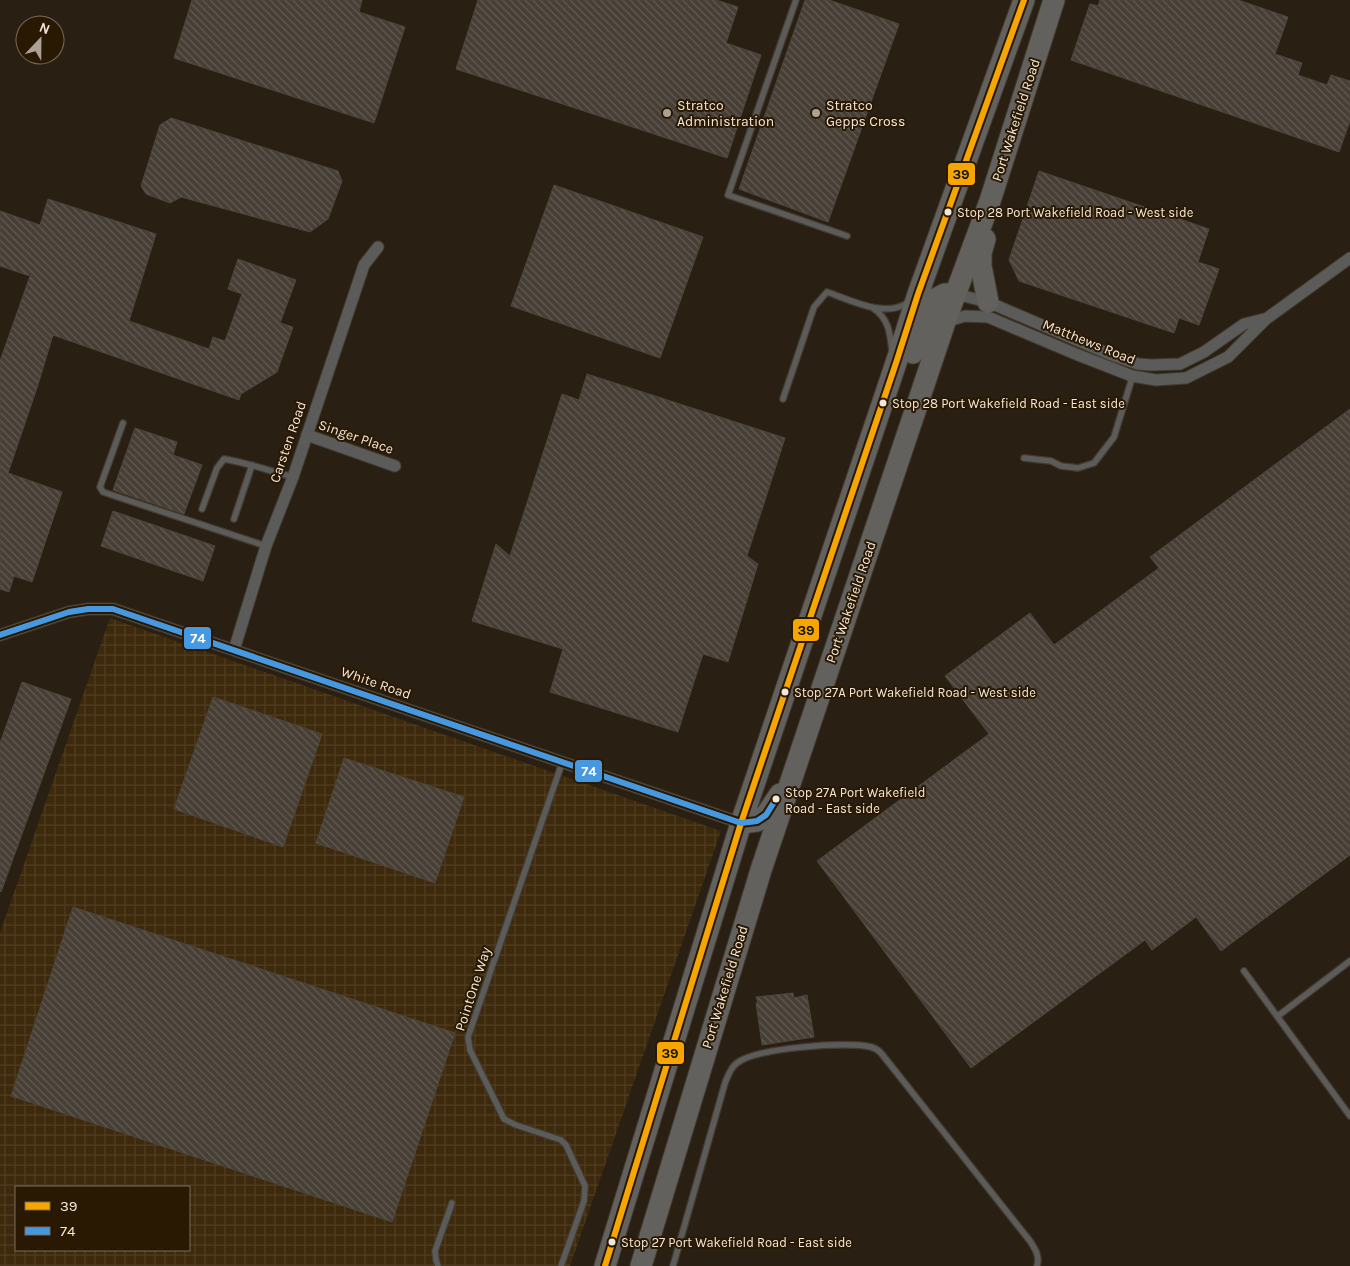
<svg xmlns="http://www.w3.org/2000/svg" width="1350" height="1266" font-family="Karla,sans-serif">
<defs>
<pattern id="industrial-grid" width="8" height="8" patternUnits="userSpaceOnUse" patternTransform="scale(1.25)"><rect width="8" height="8" fill="#3d290b"/><path d="M0 4h8M4 0v8" fill="none" stroke="#503e22"/></pattern>
<pattern id="building-back-hatch" width="6" height="6" patternUnits="userSpaceOnUse" patternTransform="scale(1.25)"><rect width="6" height="6" fill="#473f35"/><path d="M-1 5l2 2M0 0l6 6M5-1l2 2" fill="none" stroke="#625b52"/></pattern>
</defs>
<rect width="100%" height="100%" fill="#292013"/>
<!-- industrial -->
<path fill="url(#industrial-grid)" fill-rule="evenodd" d="M110,618L721,831L570,1266H0V933ZM16,1187H189V1250H16Z"/>
<!-- building -->
<g fill="url(#building-back-hatch)" stroke="#4e463c">
<polygon points="192,0 362,0 359,12 405,27 374,123 174,58"/>
<polygon points="478,0 716,0 738,7 726,43 761,55 727,158 456,69"/>
<polygon points="805,0 829,0 899,24 828,222 739,189"/>
<polygon points="1100,0 1238,0 1288,17 1275,54 1302,63 1298,75 1327,85 1331,75 1350,81 1350,121 1339,152 1071,60 1090,4 1098,6"/>
<polygon points="171,118 338,171 342,181 328,219 310,232 181,197 170,203 146,194 141,186 160,125"/>
<polygon points="1039,171 1209,229 1198,262 1219,269 1199,325 1179,318 1174,333 1019,281 1009,260"/>
<polygon points="554,185 703,237 660,358 511,306"/>
<polygon points="48,199 156,234 129,321 209,349 213,337 225,341 242,294 228,289 238,259 296,280 280,323 293,327 277,372 241,394 239,400 53,335 37,388 8,473 62,492 32,582 14,576 9,592 0,589 0,361 30,276 0,266 0,211 40,225"/>
<polygon points="587,374 785,438 747,556 758,564 728,662 703,654 678,732 550,692 563,649 472,621 496,544 510,556 562,394 579,400"/>
<polygon points="1350,409 1350,855 1221,951 1196,917 1152,950 1145,940 971,1068 817,861 989,734 945,676 1030,613 1054,645 1159,568 1150,557"/>
<polygon points="135,428 177,442 173,455 202,465 184,514 113,490"/>
<polygon points="113,511 215,546 203,581 101,546"/>
<polygon points="22,682 71,699 1,892 0,891 0,743"/>
<polygon points="213,697 322,734 283,847 174,809"/>
<polygon points="344,758 464,797 435,883 316,843"/>
<polygon points="73,907 455,1033 392,1222 11,1096"/>
<polygon points="793,993 794,998 807,995 814,1037 762,1045 756,1003 758,1003 756,997"/>
</g>
<g fill="none" stroke-linecap="round" stroke-linejoin="round">
<!-- lane casing -->
<g stroke="#443b30" stroke-width="8">
<g id="lane">
<polyline points="796,0 728,195 847,236"/>
<path d="M873,308C889,319 890,333 892,351"/>
<path d="M783,399L814,307L827,292C851,300 885,319 909,302"/>
<polyline points="123,423 100,487 103,492 266,546"/>
<polyline points="1024,458 1051,461 1061,466 1078,468 1094,463 1114,437 1133,375"/>
<path d="M202,509L217,468L224,459C248,463 270,471 293,477"/>
<polyline points="234,519 252,465"/>
<polyline points="1244,971 1350,1116"/>
<polyline points="1278,1016 1350,961"/>
<polyline points="438,1266 436,1260 435,1251 452,1203"/>
<polyline points="561,1266 584,1201 585,1186 566,1145 561,1140 516,1125 504,1119 470,1050 468,1037 562,763"/>
<path d="M673,1266L725,1083C728,1076 730,1068 737,1063C756,1048 847,1041 871,1047C875,1048 878,1050 881,1053L1030,1241C1035,1249 1040,1256 1037,1266"/>
</g>
</g>
<!-- street casing -->
<g stroke="#443b30" stroke-width="13">
<g id="street">
<polyline points="955,294 988,302 1109,354 1138,364 1151,365 1180,364 1204,352 1244,324 1264,319"/>
<polyline points="945,322 965,316 988,317 1078,355 1132,376 1156,380 1186,378 1228,357 1266,319 1350,258"/>
<polyline points="307,435 395,466"/>
<polyline points="0,635 69,612 88,609 113,609 741,823"/>
<polyline points="234,650 266,546 293,477 364,265 378,247"/>
</g>
</g>
<!-- highway casing -->
<g stroke="#443b30" stroke-width="23">
<g id="highway">
<polyline points="985,239 981,253 981,266 988,302"/>
<polyline points="913,353 935,299 945,294 955,294"/>
<polyline points="741,823 757,821 766,815 780,794"/>
<polyline points="605,1266 741,823 896,363 918,294 1024,0"/>
<polyline points="641,1266 761,870 945,322 990,201 1054,0"/>
</g>
</g>
<!-- lane -->
<use href="#lane" stroke="#5b5b59" stroke-width="5.5"/>
<!-- street -->
<use href="#street" stroke="#5b5b59" stroke-width="11"/>
<!-- highway -->
<use href="#highway" stroke="#62615e" stroke-width="21"/>
<!-- bus-1 casing -->
<g stroke="#291802" stroke-width="10">
<polyline id="bus-1" points="605,1266 741,823 896,363 918,294 1024,0"/>
</g>
<!-- bus-2 casing -->
<g stroke="#291802" stroke-width="10">
<polyline id="bus-2" points="0,635 69,612 88,609 113,609 741,823 757,821 766,815 776,799"/>
</g>
<!-- bus-1 -->
<use href="#bus-1" stroke="#f7a600" stroke-width="6"/>
<!-- bus-2 -->
<use href="#bus-2" stroke="#4699e1" stroke-width="6"/>
</g>
<!-- markers -->
<g fill="#aca194" stroke="#291802" stroke-width="2">
<circle cx="667" cy="113" r="5"/>
<circle cx="816" cy="113" r="5"/>
</g>
<g fill="#f3e7d9" stroke="#291802" stroke-width="2">
<circle cx="948" cy="212" r="4.5"/>
<circle cx="883" cy="403" r="4.5"/>
<circle cx="785" cy="692" r="4.5"/>
<circle cx="776" cy="799" r="4.5"/>
<circle cx="612" cy="1242" r="4.5"/>
</g>
<g text-anchor="middle" dominant-baseline="central" stroke-width="4" stroke-linejoin="round" paint-order="stroke">
<!-- bus labels -->
<g font-size="13" fill="#f3e7d9" stroke="#291802" text-anchor="start">
<text x="957" y="212">Stop 28 Port Wakefield Road - West side</text>
<text x="892" y="403">Stop 28 Port Wakefield Road - East side</text>
<text x="794" y="692">Stop 27A Port Wakefield Road - West side</text>
<text x="785" y="792">Stop 27A Port Wakefield<tspan x="785" dy="16">Road - East side</tspan></text>
<text x="621" y="1242">Stop 27 Port Wakefield Road - East side</text>
</g>
<!-- poi labels -->
<g font-size="14" fill="#f3e7d9" stroke="#291802" text-anchor="start">
<text x="677" y="105">Stratco<tspan x="677" dy="16">Administration</tspan></text>
<text x="826" y="105">Stratco<tspan x="826" dy="16">Gepps Cross</tspan></text>
</g>
<!-- street labels -->
<g font-size="14" fill="#f3e7d9" stroke="#291802">
<text transform="translate(1016 120) rotate(-72)">Port Wakefield Road</text>
<text transform="translate(1089 342) rotate(22)">Matthews Road</text>
<text transform="translate(356 437) rotate(19)">Singer Place</text>
<text transform="translate(288 442) rotate(-71)">Carsten Road</text>
<text transform="translate(851 602) rotate(-71)">Port Wakefield Road</text>
<text transform="translate(376 683) rotate(19)">White Road</text>
<text transform="translate(725 987) rotate(-73)">Port Wakefield Road</text>
<text transform="translate(473 989) rotate(-72)">PointOne Way</text>
</g>
</g>
<g stroke="#291802" stroke-width="2">
<rect x="947" y="162" width="29" height="24" rx="5" fill="#f7a600"/>
<rect x="792" y="618" width="28" height="24" rx="5" fill="#f7a600"/>
<rect x="183" y="626" width="29" height="24" rx="5" fill="#4699e1"/>
<rect x="574" y="759" width="29" height="24" rx="5" fill="#4699e1"/>
<rect x="656" y="1041" width="29" height="24" rx="5" fill="#f7a600"/>
</g>
<g font-size="14" text-anchor="middle" font-weight="bold" fill="#fff">
<text x="198" y="643">74</text>
<text x="589" y="776">74</text>
</g>
<g font-size="14" text-anchor="middle" font-weight="bold" fill="#111">
<text x="961" y="179">39</text>
<text x="806" y="635">39</text>
<text x="670" y="1058">39</text>
</g>
<!-- legend -->
<rect x="15" y="1186" width="175" height="65" fill="#291802" stroke="#7a6b58"/>
<rect x="25" y="1202" width="25" height="8" fill="#f7a600" stroke="#7a6b58"/>
<text x="60" y="1211" font-size="15" fill="#f3e7d9">39</text>
<rect x="25" y="1227" width="25" height="8" fill="#4699e1" stroke="#7a6b58"/>
<text x="60" y="1236" font-size="15" fill="#f3e7d9">74</text>
<!-- north arrow -->
<g transform="translate(40 40) rotate(22)"><circle r="24" fill="#291802" stroke="#7a6b58"/>
<path d="M0-4L9 19L0 12L-9 19Z" fill="#aca194"/>
<text y="-8" font-size="14" font-weight="bold" text-anchor="middle" fill="#f3e7d9">N</text>
</g>
</svg>
